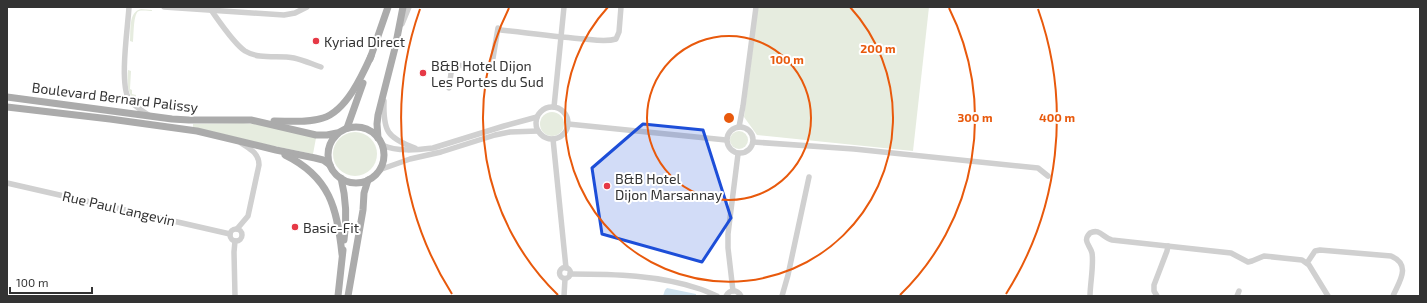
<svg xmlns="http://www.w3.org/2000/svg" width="1427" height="303" font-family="'Exo 2',sans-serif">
<rect width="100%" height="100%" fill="#fff"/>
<!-- green -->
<g fill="#e6ecdf">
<polygon points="758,7 929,7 913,151 757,135 744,117"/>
<path d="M141,9L152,10V11C149,11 142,10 139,11C133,13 134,35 133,42L130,41C131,31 128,12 141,9Z"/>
<path d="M128,70L131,71L130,89L132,90V94L136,95V100L139,101V105C127,96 127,84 128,70Z"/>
<circle cx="552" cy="124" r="12"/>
<polygon points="243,123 263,125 316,138 313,154 269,145 193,127 193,124"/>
<circle cx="739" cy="140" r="9"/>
<circle cx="355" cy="154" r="22"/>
</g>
<!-- water -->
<polygon fill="#cfe2ee" points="667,288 696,294 696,296 663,296 665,290"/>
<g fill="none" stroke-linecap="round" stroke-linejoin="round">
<!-- minor -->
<g stroke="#d0d0d0" stroke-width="5.5">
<path d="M129,7C128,26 119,84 129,99C133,106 143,111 150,116"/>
<polyline points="164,7 284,15 295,13 307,7"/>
<path d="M211,10C219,21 234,44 245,51C260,60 278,55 294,58C303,60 312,64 321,67"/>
<polyline points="402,24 409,7"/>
<path d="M449,88L452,66L456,65L484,68L492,64L498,28L501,30C529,33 557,37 585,39C595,40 606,42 616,39L619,32L621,7"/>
<path d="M384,101C383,131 387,138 415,148"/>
<polyline points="554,107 564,7"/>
<circle cx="552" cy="123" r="16"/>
<polyline points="568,124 726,140"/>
<circle cx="740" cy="140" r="13"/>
<polyline points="739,127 743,106 756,7"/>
<polyline points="553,139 566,268"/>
<polyline points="753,142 854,149 1038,168 1048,176"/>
<path d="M382,145C398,152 416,150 433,148L504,126L537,117"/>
<polyline points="379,170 410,159 441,152 495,135 510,132 538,131"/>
<polyline points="7,183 230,234"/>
<circle cx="236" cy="235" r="6"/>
<path d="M237,229L248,216L259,165C259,153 250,149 241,143"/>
<polyline points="235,241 234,252 235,296"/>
<path d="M1307,263L1315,251L1320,250L1391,256C1412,265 1399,282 1393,296"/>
<circle cx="565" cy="273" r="5.5"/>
<path d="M570,274C614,274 659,275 700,289C706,291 712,294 717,296"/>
<polyline points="733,291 728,248 728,234 738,154"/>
<polyline points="564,296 565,279"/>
<path d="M726,296C730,289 737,289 741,296"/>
<polyline points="782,296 788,275 809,177"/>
<path d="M1090,296C1090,284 1094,265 1092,253C1090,245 1082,241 1090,233C1100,228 1103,238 1112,240L1231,253L1248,262L1252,261L1264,256L1302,260L1309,265L1328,296"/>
<polyline points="1157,296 1154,291 1154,285 1167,251 1168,246"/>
<polyline points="1237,296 1239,291"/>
</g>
<!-- major -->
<g stroke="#ababab" stroke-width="7">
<polyline points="370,59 388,7"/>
<polyline points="7,97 172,119 189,120 251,120 316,135 327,135 337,133"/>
<polyline points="7,107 110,119 197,131 276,150 315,158 323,160 330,165"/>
<path d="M274,121C290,121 308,123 323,118C346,111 362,76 371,56"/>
<circle cx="356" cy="155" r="28"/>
<polyline points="347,128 363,83"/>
<polyline points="378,138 377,124 378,115 395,48 403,7"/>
<path d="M285,155C330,177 337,208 342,254"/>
<path d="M341,178C346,198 347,220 344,240"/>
<polyline points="338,296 343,250"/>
<polyline points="348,296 363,210 364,193 368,180"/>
</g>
</g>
<!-- marked area -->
<path fill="#1d4ed8" fill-opacity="0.2" stroke="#1d4ed8" stroke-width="3" stroke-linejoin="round" d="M643,124L703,130L731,218L702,262L602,234L592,168Z"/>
<!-- distance rings -->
<g fill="none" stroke="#e8590c" stroke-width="2">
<circle cx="729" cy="118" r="82"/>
<path d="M850 7A164 164 0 1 1 608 7"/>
<path d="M558 295A246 246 0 0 1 509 8M949 8A246 246 0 0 1 900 295"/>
<path d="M452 294A328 328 0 0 1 420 9M1038 9A328 328 0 0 1 1006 294"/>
</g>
<!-- markers -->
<g fill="#e63946" stroke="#fff" stroke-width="1.5">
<circle cx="316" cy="41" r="4"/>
<circle cx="423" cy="73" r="4"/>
<circle cx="607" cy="186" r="4"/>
<circle cx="295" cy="227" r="4"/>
</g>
<g text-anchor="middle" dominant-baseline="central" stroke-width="4" stroke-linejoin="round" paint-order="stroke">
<!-- poi labels -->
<g font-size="14" fill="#333" stroke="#fff" text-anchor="start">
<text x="324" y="41">Kyriad Direct</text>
<text x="431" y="65">B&amp;B Hotel Dijon<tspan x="431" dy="16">Les Portes du Sud</tspan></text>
<text x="615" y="178">B&amp;B Hotel<tspan x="615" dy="16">Dijon Marsannay</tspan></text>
<text x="303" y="227">Basic-Fit</text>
</g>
<!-- street labels -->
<g font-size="14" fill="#333" stroke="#fff">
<text transform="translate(115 97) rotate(7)">Boulevard Bernard Palissy</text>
<text transform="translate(119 208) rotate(13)">Rue Paul Langevin</text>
</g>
</g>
<circle cx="729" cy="118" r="6" fill="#e8590c" stroke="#fff" stroke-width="2"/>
<g font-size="12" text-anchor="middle" font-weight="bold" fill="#e8590c" stroke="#fff" stroke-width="4" stroke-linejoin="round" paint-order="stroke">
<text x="878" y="53">200 m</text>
<text x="787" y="64">100 m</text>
<text x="975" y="122">300 m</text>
<text x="1057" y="122">400 m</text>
</g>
<!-- border -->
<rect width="1427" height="303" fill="none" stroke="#333333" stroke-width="16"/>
<!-- scale -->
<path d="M10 287v6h82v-6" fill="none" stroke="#333333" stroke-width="2"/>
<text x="16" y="287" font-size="12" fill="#333333" stroke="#ffffff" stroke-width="3" paint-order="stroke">100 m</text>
</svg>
